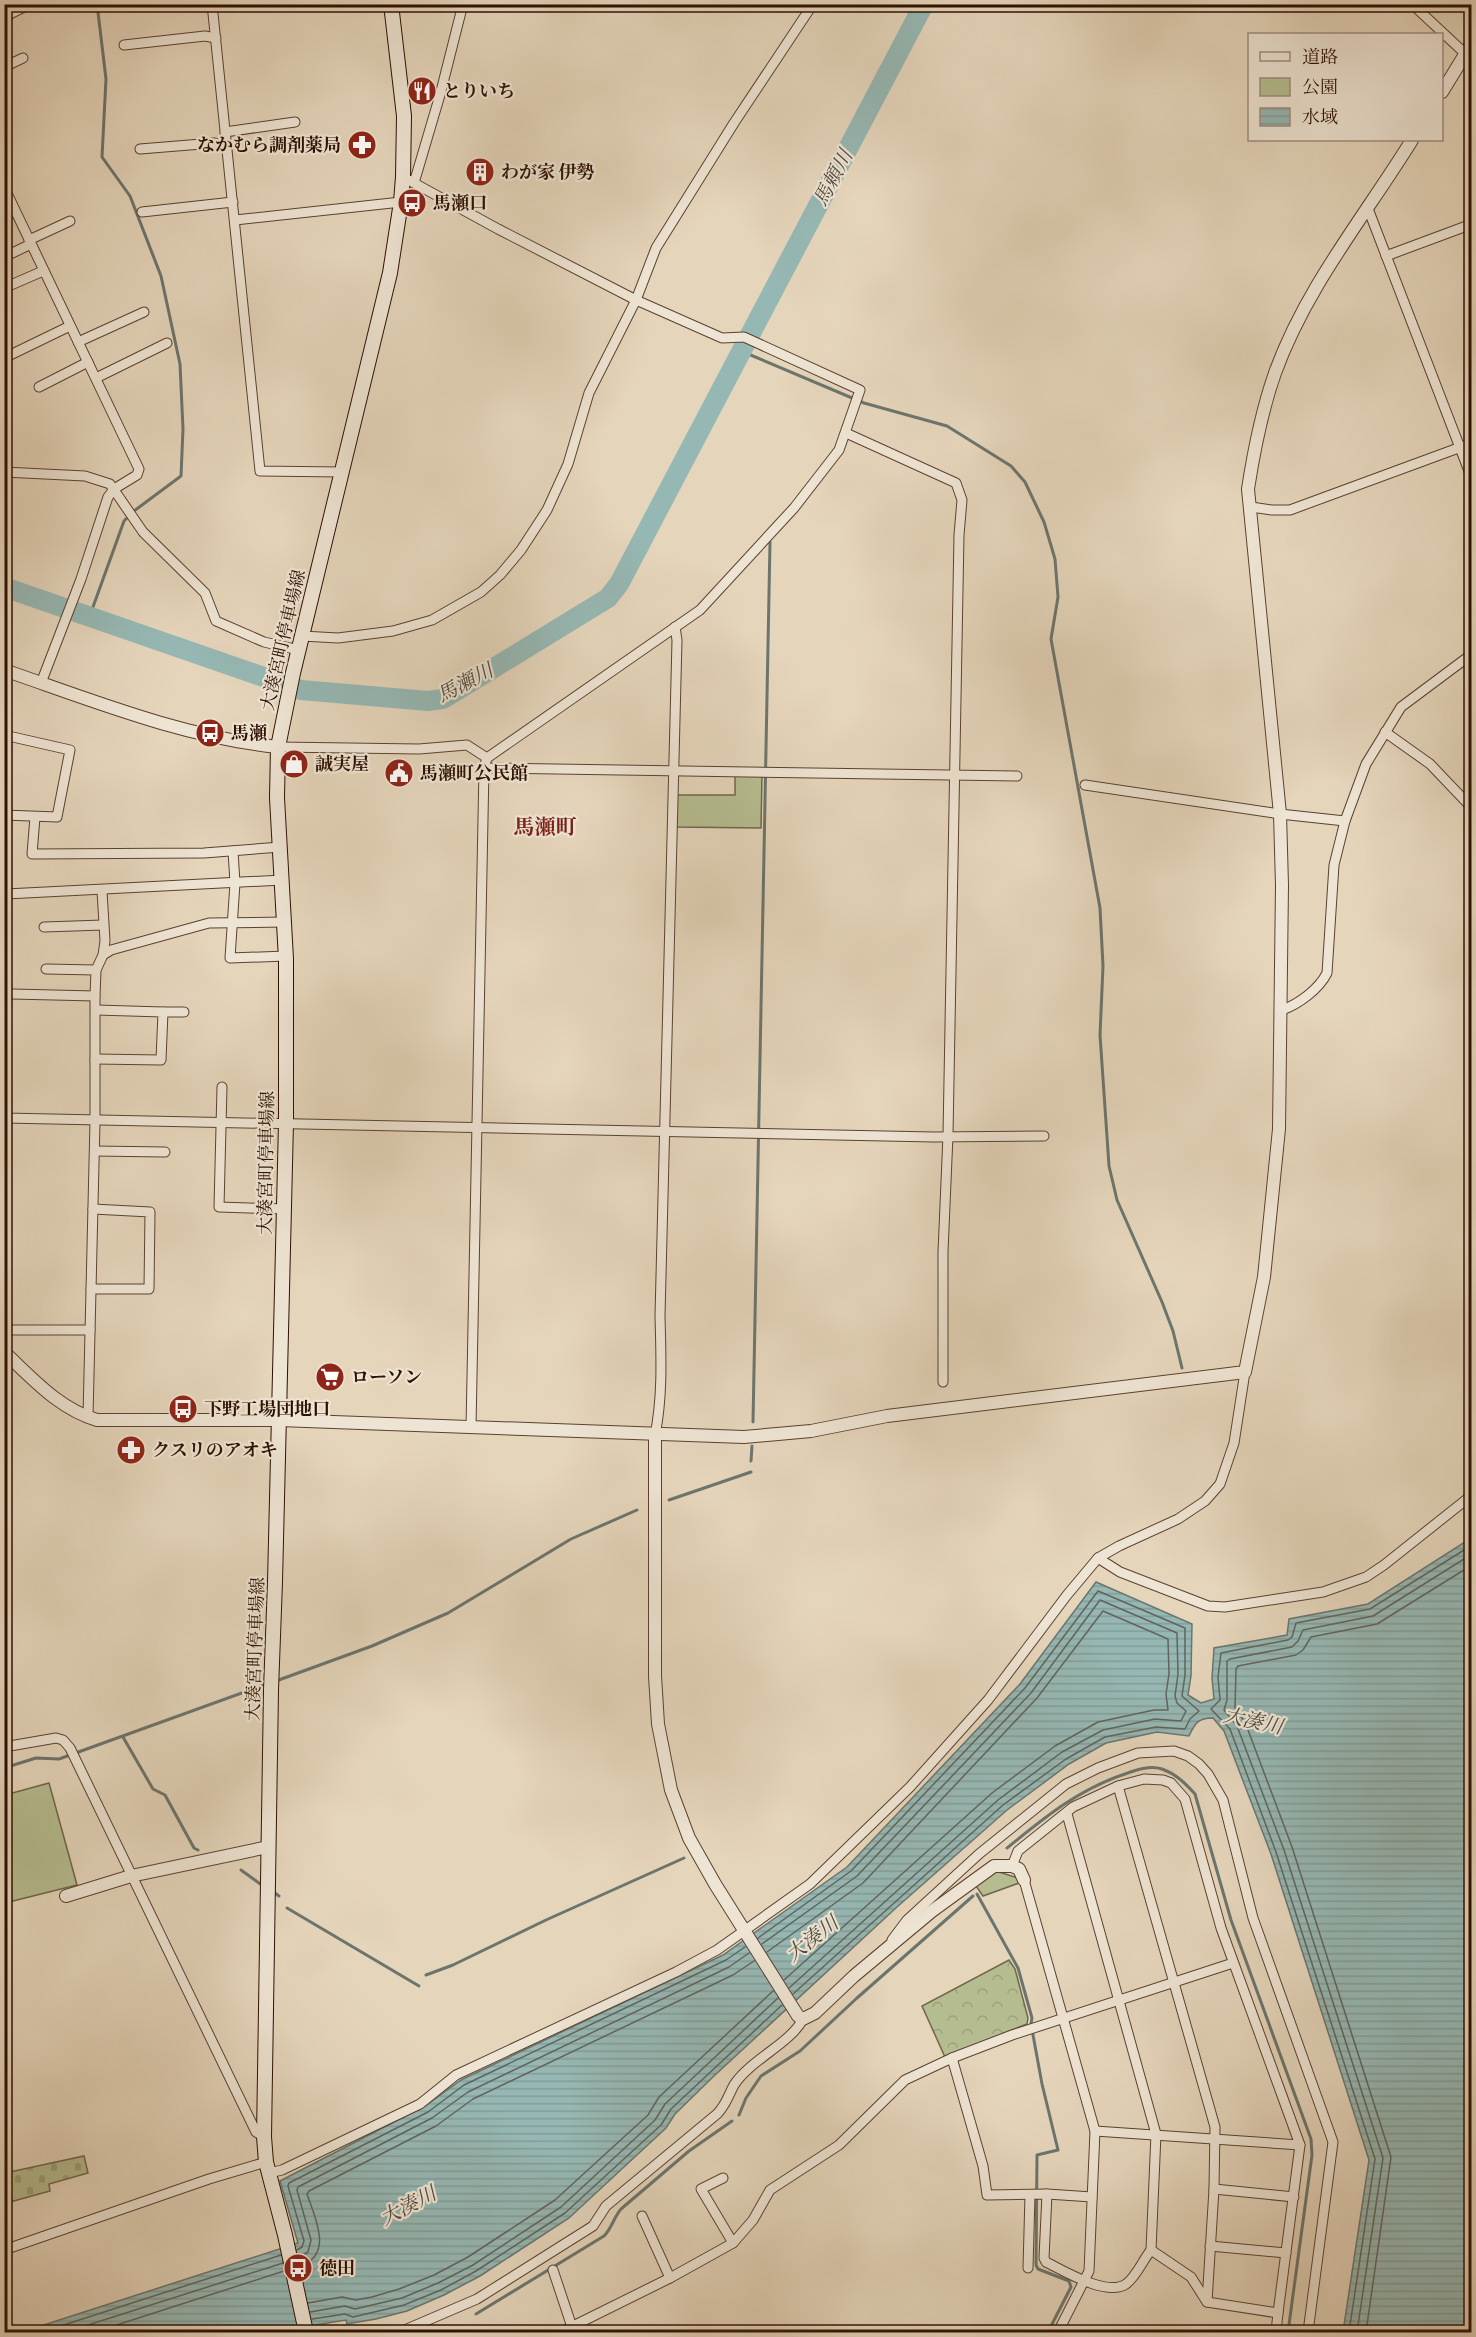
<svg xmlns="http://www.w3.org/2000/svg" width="1476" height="2337" font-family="Alegreya,'Noto Serif JP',serif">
<defs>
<pattern id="forest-crowns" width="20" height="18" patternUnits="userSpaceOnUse" patternTransform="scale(1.5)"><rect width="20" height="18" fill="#b5bd90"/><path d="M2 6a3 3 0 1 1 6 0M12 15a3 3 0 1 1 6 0" fill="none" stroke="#9ca17b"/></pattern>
<pattern id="cemetery-stones" width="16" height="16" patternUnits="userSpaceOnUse" patternTransform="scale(1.5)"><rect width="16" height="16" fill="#b5bd90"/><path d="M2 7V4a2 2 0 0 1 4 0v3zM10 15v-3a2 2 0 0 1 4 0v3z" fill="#9ca17b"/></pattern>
<pattern id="water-rules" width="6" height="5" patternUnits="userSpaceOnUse" patternTransform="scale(1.5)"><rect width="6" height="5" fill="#96b8b4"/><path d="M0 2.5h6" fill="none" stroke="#829d99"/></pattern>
</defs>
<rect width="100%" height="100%" fill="#e5d5bb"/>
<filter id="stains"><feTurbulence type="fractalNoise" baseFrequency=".00333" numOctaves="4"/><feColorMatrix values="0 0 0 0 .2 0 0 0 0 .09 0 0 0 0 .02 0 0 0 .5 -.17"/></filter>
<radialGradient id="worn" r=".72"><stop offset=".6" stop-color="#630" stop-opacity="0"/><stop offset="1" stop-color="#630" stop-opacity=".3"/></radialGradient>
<!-- forest -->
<polygon fill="url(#forest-crowns)" stroke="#716649" stroke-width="1.5" points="1009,1960 1015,1969 1028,2018 1027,2024 945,2057 922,2006"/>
<!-- cemetery -->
<polygon fill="url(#cemetery-stones)" stroke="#716649" stroke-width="1.5" points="84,2156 88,2173 49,2184 50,2191 10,2202 5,2173"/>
<!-- park -->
<g fill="#b5bd90" stroke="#716649" stroke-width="1.5">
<polygon points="735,773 762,774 761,828 676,827 676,795 735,795"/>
<polygon points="49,1783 77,1885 5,1903 5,1795"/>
<polygon points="996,1871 1018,1878 1019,1883 983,1896 976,1886"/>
</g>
<!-- water -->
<path fill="url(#water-rules)" stroke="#6c756d" stroke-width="1.5" d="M1471,1538V2332H1343L1369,2160L1271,1854L1224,1731L1213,1718C1198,1718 1195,1723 1189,1736L1157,1732L1106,1743L1069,1764L1007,1810L897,1907L715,2075L675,2114L666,2128L569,2218L480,2276L444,2295L407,2311L376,2319L347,2324L346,2320L271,2332H22L298,2243L280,2181L425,2106L461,2080L723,1955L847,1867L1020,1684L1096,1582L1192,1624L1191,1676L1188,1695L1201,1703L1214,1699L1212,1678L1214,1648L1287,1635L1289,1619L1368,1604Z"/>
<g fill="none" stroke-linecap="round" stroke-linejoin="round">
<!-- shore -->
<g stroke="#62645b" stroke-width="1.5">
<polyline points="758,1938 851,1871 1025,1688 1098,1591 1185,1628 1185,1675 1182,1696 1199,1711 1190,1719 1185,1729 1156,1727 1105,1737 1066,1759 1003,1805 793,1994"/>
<polyline points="762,1944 857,1876 1031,1693 1100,1600 1177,1633 1178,1674 1175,1696 1177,1703 1186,1711 1181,1721 1155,1719 1103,1730 1062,1752 998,1800 789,1988"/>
<polyline points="767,1952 863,1883 1037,1698 1103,1611 1168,1639 1169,1674 1166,1694 1168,1710 1154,1710 1098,1722 1055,1746 992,1793 784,1980"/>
<polyline points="297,2250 302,2247 304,2241 288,2186 289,2183 428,2112 464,2085 726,1960 745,1947"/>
<polyline points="298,2258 308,2252 311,2240 297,2190 298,2187 432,2118 468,2092 729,1967 749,1953"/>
<path d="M300,2266C334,2255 315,2218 307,2194L309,2191L436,2126L473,2099L733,1975L754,1961"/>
<polyline points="308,2303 342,2297 356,2300 372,2297 399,2289 434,2275 468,2257 555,2200 648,2115 659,2097 773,1991"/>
<polyline points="310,2312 345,2306 355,2309 402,2298 438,2283 473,2265 561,2207 655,2120 665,2104 778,1998"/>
<polyline points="312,2319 345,2314 353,2317 404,2305 441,2290 476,2271 565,2213 661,2125 671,2109 782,2005"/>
<polyline points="42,2332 281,2255"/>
<polyline points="66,2332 283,2263"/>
<polyline points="95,2332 284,2271"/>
<polyline points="1349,2332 1375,2159 1276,1852 1230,1729 1211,1709 1220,1700 1218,1677 1221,1653 1288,1640 1292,1637 1296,1623 1370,1609 1472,1545"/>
<polyline points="1357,2332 1383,2158 1284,1850 1237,1726 1224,1710 1227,1700 1227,1661 1230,1659 1292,1647 1298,1641 1303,1630 1373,1616 1472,1554"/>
<polyline points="1366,2332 1391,2157 1292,1847 1245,1722 1235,1708 1236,1669 1238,1666 1296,1655 1303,1650 1311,1637 1377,1624 1472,1565"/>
</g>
<!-- stream -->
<g stroke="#6c756d" stroke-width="3">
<polyline points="741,351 864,403 947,426 1011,466 1025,482 1044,522 1055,559 1058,597 1051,639 1100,908 1103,966 1100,1035 1109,1166 1117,1200 1162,1302 1173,1331 1182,1368"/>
<polyline points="89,618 124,521 134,511 181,476 183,429 180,364 161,276 130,196 102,157 106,79 97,4"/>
<polyline points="753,1422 770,542"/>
<polyline points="751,1461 752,1446"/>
<polyline points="669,1500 751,1472"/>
<polyline points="276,1681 372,1646 448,1613 571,1539 637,1510"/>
<polyline points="123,1737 153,1789 165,1795 194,1848 198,1850"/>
<polyline points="4,1768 36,1758 59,1759 267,1684"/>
<path d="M1007,1848C1044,1818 1079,1789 1125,1774C1136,1770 1150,1765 1162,1769C1176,1774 1185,1783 1195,1794L1231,1920L1311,2139L1312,2155L1288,2332"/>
<polyline points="241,1870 263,1886"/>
<polyline points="271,1890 279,1896"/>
<polyline points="977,1894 1018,1968 1032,2018 1031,2024 1042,2084 1058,2150 1037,2155 1036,2265 1038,2269 1069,2281 1071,2287 1048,2332"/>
<polyline points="287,1908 419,1986"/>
<polyline points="426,1975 453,1965 546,1920 684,1858"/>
<polyline points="739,2115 746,2098 761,2076 800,2051 857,1998 973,1896"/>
<path d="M476,2314L604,2236C612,2228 614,2217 621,2209L689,2151L732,2121"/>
</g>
<!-- river -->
<polyline stroke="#96b8b4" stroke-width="20" points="4,587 301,690 428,701 443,699 608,598 619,584 924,4"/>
<!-- minor casing -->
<g stroke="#5b4130" stroke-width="11">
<g id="minor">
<polyline points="212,4 260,471 341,472"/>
<polyline points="1412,4 1472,60"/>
<polyline points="4,17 30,4"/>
<polyline points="124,45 205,36 216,38"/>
<polyline points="4,67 23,58"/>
<polyline points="225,132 295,122"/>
<polyline points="140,149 214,143 227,145"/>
<polyline points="403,177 498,229 636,300 722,338 744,337 860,390 839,450 794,508 700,610 487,758 484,768 471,1428"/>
<polyline points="414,183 440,95 463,4"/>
<polyline points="4,187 139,469 137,475 114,489 108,497 81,579 41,683"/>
<polyline points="1367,206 1472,479"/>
<polyline points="142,212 233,202"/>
<polyline points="235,220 401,202"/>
<polyline points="29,240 70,221"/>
<polyline points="1386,256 1472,224"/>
<polyline points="4,257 31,244"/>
<polyline points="4,288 43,271"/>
<polyline points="78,342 144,312"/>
<polyline points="4,358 70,326"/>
<polyline points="96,378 167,343"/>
<polyline points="39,387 88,362"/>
<polyline points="846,433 956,483 962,500 959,535 948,1135 943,1252 943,1382"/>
<polyline points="4,472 85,476 110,484 143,532 205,593 216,621 264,642 299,650"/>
<polyline points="1251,507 1272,510 1290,510 1472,443"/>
<polyline points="302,636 338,638 393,631 432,620 481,592 500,575 521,550 547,510 568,464 589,393 636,300 656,248 734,123 813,4"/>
<polyline points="1385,732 1430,764 1472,808"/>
<polyline points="4,735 70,750 57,817 4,815"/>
<polyline points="278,747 419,749 467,745 487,758"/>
<polyline points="484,768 1017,776"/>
<polyline points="1085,785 1280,814 1345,821"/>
<polyline points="35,817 32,854 204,853 281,847"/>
<polyline points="233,851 235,883 230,958 286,956"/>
<polyline points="6,894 283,880"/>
<polyline points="44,927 103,925"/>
<polyline points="103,955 111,950 209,923 285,922"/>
<polyline points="46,969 96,970"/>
<polyline points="12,994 95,996"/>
<path d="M1282,1010C1299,1004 1319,989 1327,973L1334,865L1345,821L1366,764L1401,707L1472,654"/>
<polyline points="163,1012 184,1012"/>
<polyline points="95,1059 161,1060 163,1012 96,1010"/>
<polyline points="222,1087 219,1207 284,1209"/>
<polyline points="4,1118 934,1137 1044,1136"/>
<polyline points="95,1151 165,1152"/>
<polyline points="91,1289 149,1289 150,1212 93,1209"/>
<polyline points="4,1330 90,1330"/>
<polyline points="88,1417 95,1121 95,996 96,970 103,955 105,941 102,891"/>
<path d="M655,1435C663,1396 661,1355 660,1316L677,640L675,627"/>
<polyline points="1098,1558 1119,1546 1178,1519 1205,1501 1220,1484 1234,1443 1245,1372"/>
<polyline points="4,1747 56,1738 63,1740 70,1748 256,2132 264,2137"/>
<polyline points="1118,1786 1215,2127 1214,2189 1207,2302"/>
<polyline points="1067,1814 1156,2134 1151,2250"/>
<polyline points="1024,1880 1095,2131 1089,2271 1058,2332"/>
<polyline points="892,1940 907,1920 979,1854 1066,1784 1098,1768 1138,1753 1174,1751 1188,1756 1199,1764 1208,1774 1223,1800 1253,1918 1333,2142 1308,2332"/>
<polyline points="952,2058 1012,2035 1233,1963"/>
<polyline points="4,2129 5,2129"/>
<polyline points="1095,2131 1300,2145"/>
<polyline points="269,2173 282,2170 420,2104 456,2075 676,1972 717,1950 810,1884 910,1787 988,1700 1067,1595 1098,1558 1120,1572 1208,1606 1225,1607 1323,1592 1366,1577 1384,1565 1472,1495"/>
<polyline points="723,2178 701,2189 733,2243"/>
<polyline points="1214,2189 1294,2197"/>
<polyline points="1047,2194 1092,2197"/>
<polyline points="642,2216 670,2278"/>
<polyline points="1210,2246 1286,2253"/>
<polyline points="4,2250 209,2179 266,2162"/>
<polyline points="1028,2268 1030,2195"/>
<polyline points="553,2270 572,2327"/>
<path d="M400,2332L477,2299L593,2226L606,2206L717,2114C726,2105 728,2096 734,2085C750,2060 791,2043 803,2019"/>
<path d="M561,2332L670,2278L733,2243L753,2220L770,2190L839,2145L905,2080L952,2058L983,2166L987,2195L1047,2194L1044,2258L1046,2262C1064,2271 1107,2297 1126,2284C1136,2277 1143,2260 1151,2250L1191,2277L1207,2302L1278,2313L1300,2145L1221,1928L1185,1799L1171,1783L1163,1780L1144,1779L1118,1786L1073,1807L1018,1851L1012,1866"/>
<polyline points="1276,2332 1278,2313"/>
</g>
</g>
<!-- tertiary casing -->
<g stroke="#5b4130" stroke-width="14">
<g id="tertiary">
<polyline points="1442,92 1472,43"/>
<path d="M4,670C94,701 183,737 278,747"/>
<path d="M4,1352C32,1378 59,1409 97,1420H279L744,1437L811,1431L887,1416L1245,1372L1264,1277L1279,1129L1282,885L1280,814L1248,489C1254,450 1262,410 1275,373C1306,287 1365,216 1412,140"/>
<polyline points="655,1435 655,1676 658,1724 671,1790 689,1838 715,1884 798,2016 803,2019 815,2013 854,1976 932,1911 994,1866 1012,1866 1019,1869 1024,1880"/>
<polyline points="66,1896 131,1876 268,1847"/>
</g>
</g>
<!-- secondary casing -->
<g stroke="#2d1002" stroke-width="16">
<polyline id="secondary" points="306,2332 285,2235 266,2162 264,2137 271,1690 275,1582 286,1123 286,959 277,798 278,747 293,673 390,273 401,202 403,177 404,116 391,4"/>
</g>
<!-- minor -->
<use href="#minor" stroke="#eee4d3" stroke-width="9"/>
<!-- tertiary -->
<use href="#tertiary" stroke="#eee4d3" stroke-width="12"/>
<!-- secondary -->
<use href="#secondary" stroke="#eee4d3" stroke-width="14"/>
</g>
<!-- icons -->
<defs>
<g id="restaurant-disc" transform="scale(1.5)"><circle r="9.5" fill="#8f2418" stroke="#eee4d3"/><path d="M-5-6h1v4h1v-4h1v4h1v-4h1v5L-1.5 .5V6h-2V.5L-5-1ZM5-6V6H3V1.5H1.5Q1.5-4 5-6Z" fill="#fff"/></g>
<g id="pharmacy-disc" transform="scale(1.5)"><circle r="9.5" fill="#8f2418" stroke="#eee4d3"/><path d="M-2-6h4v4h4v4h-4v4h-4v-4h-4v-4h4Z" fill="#fff"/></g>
<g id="building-disc" transform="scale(1.5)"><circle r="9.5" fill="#8f2418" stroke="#eee4d3"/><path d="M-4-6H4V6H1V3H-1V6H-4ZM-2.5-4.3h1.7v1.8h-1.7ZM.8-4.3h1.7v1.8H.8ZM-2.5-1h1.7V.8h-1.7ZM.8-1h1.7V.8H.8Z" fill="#fff"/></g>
<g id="bus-disc" transform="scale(1.5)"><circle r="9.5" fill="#8f2418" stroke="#eee4d3"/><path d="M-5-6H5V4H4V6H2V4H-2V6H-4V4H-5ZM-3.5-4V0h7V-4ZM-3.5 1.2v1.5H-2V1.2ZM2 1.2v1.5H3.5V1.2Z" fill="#fff"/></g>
<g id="shop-disc" transform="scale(1.5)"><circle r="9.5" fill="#8f2418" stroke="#eee4d3"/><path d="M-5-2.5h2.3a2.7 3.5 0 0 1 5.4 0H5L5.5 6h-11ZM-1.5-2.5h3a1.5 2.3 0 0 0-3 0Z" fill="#fff"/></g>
<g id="civic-disc" transform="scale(1.5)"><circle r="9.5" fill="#8f2418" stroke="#eee4d3"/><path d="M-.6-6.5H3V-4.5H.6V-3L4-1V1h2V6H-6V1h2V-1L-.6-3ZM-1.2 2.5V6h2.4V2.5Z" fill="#fff"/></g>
<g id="supermarket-disc" transform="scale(1.5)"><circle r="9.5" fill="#8f2418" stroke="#eee4d3"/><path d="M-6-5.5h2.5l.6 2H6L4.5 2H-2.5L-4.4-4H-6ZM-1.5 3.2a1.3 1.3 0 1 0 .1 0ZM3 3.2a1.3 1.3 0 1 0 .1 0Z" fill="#fff"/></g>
</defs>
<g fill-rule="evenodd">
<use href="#restaurant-disc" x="422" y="91"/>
<use href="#pharmacy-disc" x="362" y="145"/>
<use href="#building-disc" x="480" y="172"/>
<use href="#bus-disc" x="412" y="203"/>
<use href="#bus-disc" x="210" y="733"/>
<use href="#shop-disc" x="294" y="764"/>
<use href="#civic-disc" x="399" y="773"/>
<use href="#supermarket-disc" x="330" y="1377"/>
<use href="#bus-disc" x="183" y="1409"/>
<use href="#pharmacy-disc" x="131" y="1450"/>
<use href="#bus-disc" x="298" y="2268"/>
</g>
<g text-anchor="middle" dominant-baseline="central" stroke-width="4.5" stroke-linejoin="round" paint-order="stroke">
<!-- poi labels -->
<g font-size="18" font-weight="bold" fill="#2d1002" stroke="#eee4d3" text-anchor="start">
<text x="443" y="91">とりいち</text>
<text x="341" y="145" text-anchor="end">なかむら調剤薬局</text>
<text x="501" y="172">わが家 伊勢</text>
<text x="433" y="203">馬瀬口</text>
<text x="231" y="733">馬瀬</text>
<text x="315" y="764">誠実屋</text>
<text x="420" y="773">馬瀬町公民館</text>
<text x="351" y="1377">ローソン</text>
<text x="204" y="1409">下野工場団地口</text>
<text x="152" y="1450">クスリのアオキ</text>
<text x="319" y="2268">徳田</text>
</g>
<!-- street labels -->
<g font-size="18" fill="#2d1002" stroke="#eee4d3">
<text transform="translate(283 640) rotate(-77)">大湊宮町停車場線</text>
<text transform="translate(266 1163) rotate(-89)">大湊宮町停車場線</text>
<text transform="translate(255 1649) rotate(-88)">大湊宮町停車場線</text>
</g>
<!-- water labels -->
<g font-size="20" font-style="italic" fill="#524b40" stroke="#eee4d3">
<text transform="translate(833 178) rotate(-62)">馬頼川</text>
<text transform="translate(465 683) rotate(-28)">馬瀬川</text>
<text transform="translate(1253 1721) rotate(12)">大湊川</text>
<text transform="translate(812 1939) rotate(-38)">大湊川</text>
<text transform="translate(408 2206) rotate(-28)">大湊川</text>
</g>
<!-- quarter labels -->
<g font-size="21" font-weight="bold" fill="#7a1f14" stroke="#eee4d3">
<text x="545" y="827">馬瀬町</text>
</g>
</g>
<!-- margin -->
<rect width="1476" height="2337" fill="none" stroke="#e5d5bb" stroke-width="24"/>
<rect x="6" y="6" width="1464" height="2325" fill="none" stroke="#2d1002" stroke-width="3"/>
<rect x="12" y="12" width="1452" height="2313" fill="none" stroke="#2d1002" stroke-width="1.5"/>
<!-- legend -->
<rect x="1248" y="33" width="195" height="108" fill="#eee4d3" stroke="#a18f7f" stroke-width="1.5"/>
<rect x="1260" y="52" width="30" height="9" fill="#eee4d3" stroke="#a18f7f" stroke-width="1.5"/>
<text x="1302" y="63" font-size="18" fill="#2d1002">道路</text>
<rect x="1260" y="78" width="30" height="18" fill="#b5bd90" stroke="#a18f7f" stroke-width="1.5"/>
<text x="1302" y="93" font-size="18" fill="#2d1002">公園</text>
<rect x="1260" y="108" width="30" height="18" fill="url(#water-rules)" stroke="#a18f7f" stroke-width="1.5"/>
<text x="1302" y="123" font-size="18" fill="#2d1002">水域</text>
<rect width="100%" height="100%" filter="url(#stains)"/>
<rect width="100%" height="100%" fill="url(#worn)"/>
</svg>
